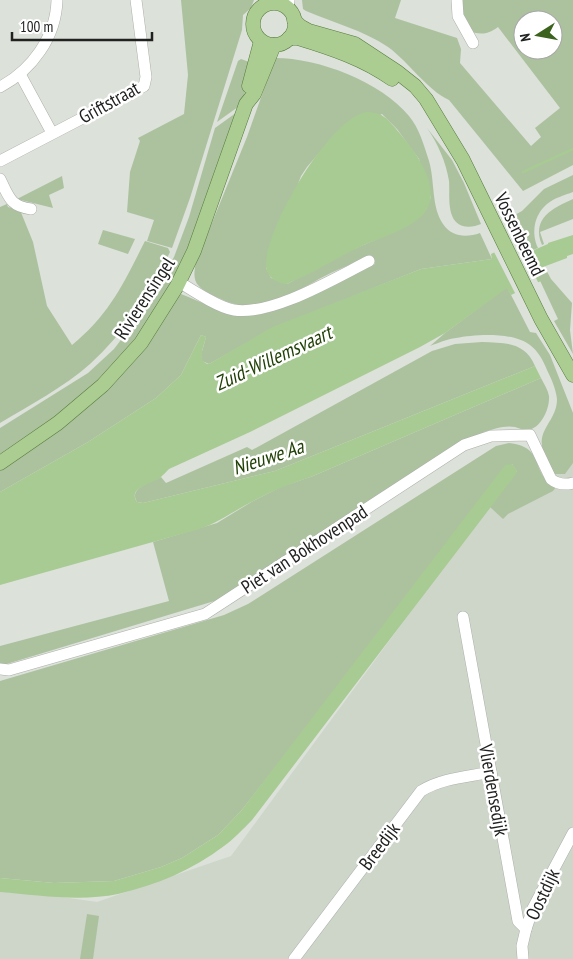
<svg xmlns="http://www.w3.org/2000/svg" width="573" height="959" font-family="'PT Sans Narrow',sans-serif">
<rect width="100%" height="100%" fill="#dce1da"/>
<!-- built -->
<polygon fill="#cdd6c9" points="573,424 573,959 0,959 0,888 97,902 231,856 520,463"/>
<!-- green -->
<g fill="#acc29f" fill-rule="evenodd">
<polygon points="181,0 254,0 251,8 243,15 242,30 190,198 172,248 147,241 154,220 127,212 130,172 140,141 138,138 184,114 188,75"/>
<path d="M302,0H401L395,18L457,38L461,49L460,63L531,146L541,137L535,128L560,108L498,27C486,36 480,34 466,31L458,0H573V165L523,191L449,100C426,89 410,63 388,47C363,30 334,23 306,11L303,9ZM523,20H553V50H523Z"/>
<path d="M275,58C319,58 381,82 409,116C419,128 424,145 429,161C435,181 431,206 443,224C452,237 466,238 480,233L492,259L421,269L273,328L209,364L202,361L201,355L206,337L201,335L181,375L156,398L88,442L0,492V470L53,433L181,294C210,306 239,320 270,312L362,268L375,264L371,255C356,262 334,271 319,279C300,290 271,305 248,306C235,306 223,300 212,295C195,286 192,281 196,262L247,137ZM382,114L397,129L419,159L431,197L426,210L422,215L407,226L352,250L287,284L271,278L266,268L301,176L307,167L325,146Z"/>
<polygon points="241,59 252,63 242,104 217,122 238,61"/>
<polygon points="240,110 191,242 176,276 144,328 106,373 74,403 0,456 0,428 88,373 114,349 139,316 157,288 174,257 189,217 215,128"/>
<path d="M427,128L452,160L464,183L481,224C474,227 463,229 456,222C447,212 450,194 449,181C446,162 438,144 427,128Z"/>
<path d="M573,175V192C565,195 554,198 547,204C534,215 531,233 538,248L526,253L509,218L522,211L544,189Z"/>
<polygon points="62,176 64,188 49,195 53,208 17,199"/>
<path d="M573,199V219L540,232L544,244L542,245C531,218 553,208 573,199Z"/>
<path d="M7,204L8,207L20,210L33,242L47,306L72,345C109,315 124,283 145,241L168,248L170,252C150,294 124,333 90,364C64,387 30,405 0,423V207Z"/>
<polygon points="103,230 135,239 128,254 98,244"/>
<polygon points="544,266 551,279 572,303 570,330 573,354 554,321 558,319 535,270"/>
<path d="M507,287L530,332L536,333L550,355L573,413V463L565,474H553C548,463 540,450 542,438C545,424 557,416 557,399C556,389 551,378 547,370C543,360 538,351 530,345C513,332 476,334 456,338C447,339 438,343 430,346L445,333Z"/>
<path d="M482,342C506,343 525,342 535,366L275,471L143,503L137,502C128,488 152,482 161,477L166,483L247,447L252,450L432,351L455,344Z"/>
<path d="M541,378C544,384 548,390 549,396C550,408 541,429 527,430C523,430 519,428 515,427C505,425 494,429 484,432L221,599L0,666V646L169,601L153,542L217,523L253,501L281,487L313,476Z"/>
<path d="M509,443C547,447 529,474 556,487L553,491L508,514L503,519L490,507L517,471L512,464L241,811L218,835L182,858L161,867L114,881L54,883L0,878V681L224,615L248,604L496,446Z"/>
<polygon points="87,914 99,916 93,959 80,959"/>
</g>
<!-- water -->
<g fill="#a8ca93">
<path d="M366,112C376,112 382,114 389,121C408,142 450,189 421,217C406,230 384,237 366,244C351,251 336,259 322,267C311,274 299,278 287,284C277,284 267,277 266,267C263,231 330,117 366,112Z"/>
<path d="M573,235V254L567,256V258L535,270L541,281L511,295L507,288L445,333L420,347L250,432L169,469C166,472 163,475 161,477C153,484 127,487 137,502L143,503L275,471L535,366L541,378L313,476C293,483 274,490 255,500C235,510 220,522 199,529L0,585V492L88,442L156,398L181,375L201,335L206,337C204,346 196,362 209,364L272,327L421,269L492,259L491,254L520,240L527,253L548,244V243Z"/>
<path d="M512,464L517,470L516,474L252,820C243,829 234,839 224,846C193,870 156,885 118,894C80,902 37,895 0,892V878L54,883L114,881L161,867L182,858L218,835L241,811L505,465Z"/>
</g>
<!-- pier -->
<polygon fill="#dce1da" points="516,238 539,284 516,295 493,250"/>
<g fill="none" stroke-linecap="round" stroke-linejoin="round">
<!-- stream -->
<polyline stroke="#a8ca93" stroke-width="2.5" points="523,172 573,149"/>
<!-- minor casing -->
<g stroke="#acb0a9" stroke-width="12">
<g id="minor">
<polyline points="457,0 458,16 473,43"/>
<polyline points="273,2 274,0"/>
<polyline points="288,8 289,0"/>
<polyline points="20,74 52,133"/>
<path d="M0,87C32,70 56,37 57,0"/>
<polyline points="0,161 144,86 146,77 136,0"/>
<path d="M0,179C9,197 10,206 31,209"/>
<path d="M179,282C192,290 219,308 234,310C272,316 335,278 369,261"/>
<polyline points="463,617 518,921 526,929 522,946 523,959"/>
<path d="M0,669L9,670L205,614L464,445L491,436L530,435L551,479C557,484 565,485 573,483"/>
<polyline points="526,929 533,908 573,833"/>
<path d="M294,959L421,791C442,778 467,777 491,772"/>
</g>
</g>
<!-- major casing -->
<g stroke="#567c3b" stroke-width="15">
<g id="major">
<circle cx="274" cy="24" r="21"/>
<polyline points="294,20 300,26 309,31 355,44 396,71 415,86 426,99 463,160 541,319 573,375"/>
<path d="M289,38H298C331,48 364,59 392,79"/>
<polyline points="249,86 261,41"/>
<polyline points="0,463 58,423 103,385 141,343 177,286 194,251 246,104 254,94 274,45"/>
</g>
</g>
<!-- minor -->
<use href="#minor" stroke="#fff" stroke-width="11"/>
<!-- major -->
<use href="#major" stroke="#abcd92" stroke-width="14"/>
</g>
<g text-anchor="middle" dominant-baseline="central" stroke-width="5" stroke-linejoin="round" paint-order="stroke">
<!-- street labels -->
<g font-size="19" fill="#202220" stroke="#fff">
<text transform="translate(109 102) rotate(-29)">Griftstraat</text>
<text transform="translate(520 234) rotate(64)">Vossenbeemd</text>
<text transform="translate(144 298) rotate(-57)">Rivierensingel</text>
<text transform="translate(304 549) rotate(-33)">Piet van Bokhovenpad</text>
<text transform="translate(494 790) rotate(80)">Vlierdensedijk</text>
<text transform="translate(379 846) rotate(-53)">Breedijk</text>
<text transform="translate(542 894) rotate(-65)">Oostdijk</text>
</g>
<!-- water labels -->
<g font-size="20" font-style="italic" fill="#214005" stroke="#fff">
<text transform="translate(273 358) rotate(-25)">Zuid-Willemsvaart</text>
<text transform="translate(268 457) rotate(-18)">Nieuwe Aa</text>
</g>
</g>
<!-- north arrow -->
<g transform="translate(538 35) rotate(259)"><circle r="24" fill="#ffffff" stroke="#a6a7a6"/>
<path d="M0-4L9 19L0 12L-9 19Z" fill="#3c631e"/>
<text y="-8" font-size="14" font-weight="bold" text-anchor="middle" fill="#202220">N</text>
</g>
<!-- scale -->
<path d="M12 32v8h140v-8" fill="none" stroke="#202220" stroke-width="2.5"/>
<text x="20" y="32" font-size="15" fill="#202220" stroke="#ffffff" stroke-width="4" paint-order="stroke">100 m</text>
</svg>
